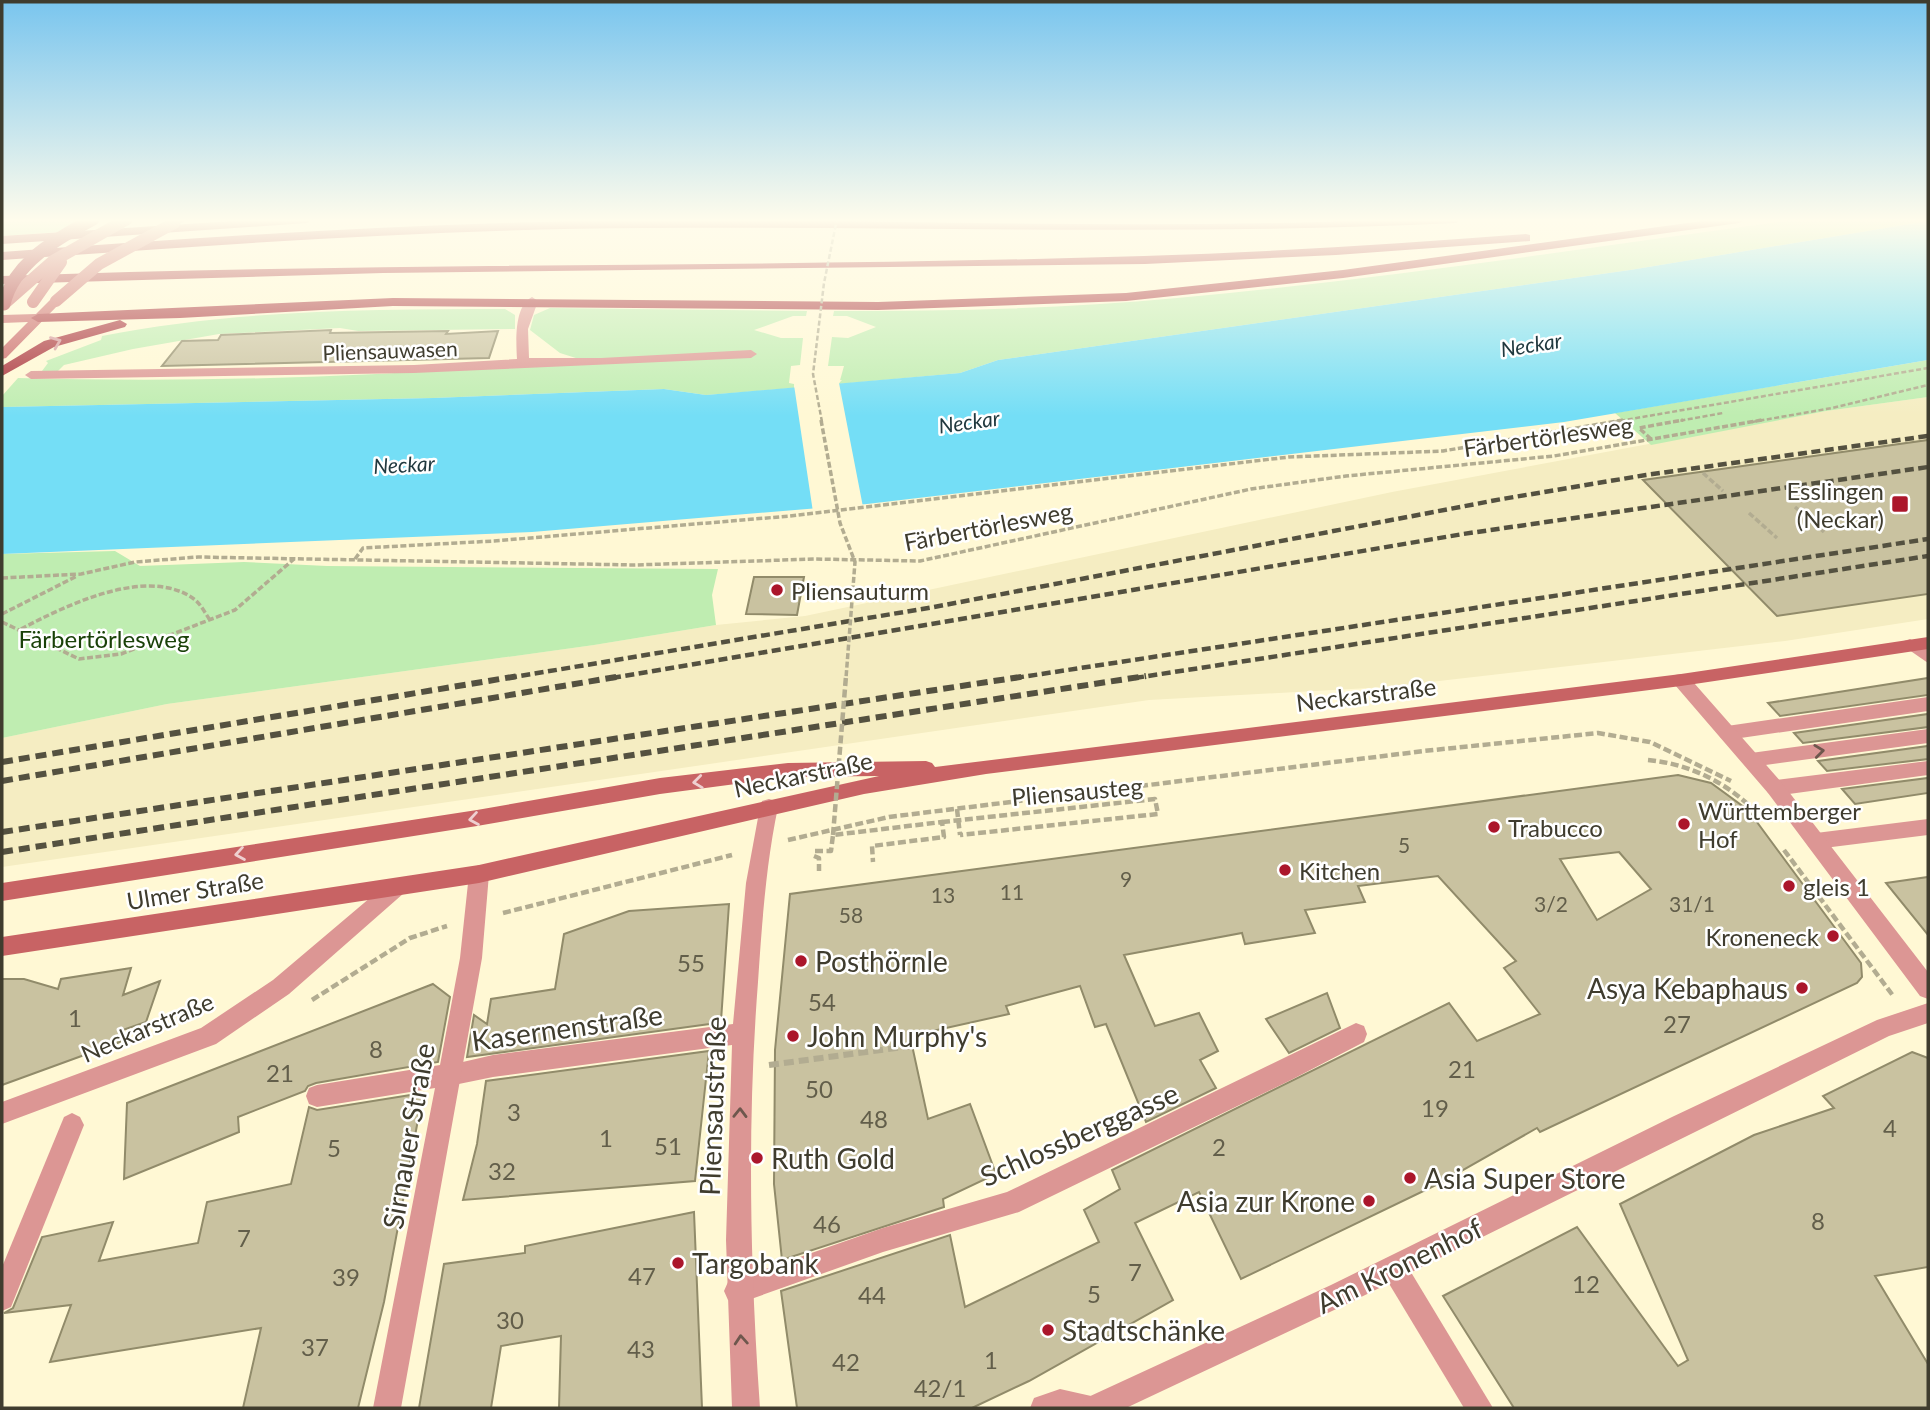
<svg xmlns="http://www.w3.org/2000/svg" width="1930" height="1410" font-family="Lato,sans-serif">
<rect width="100%" height="100%" fill="#fff8d4"/>
<!-- built -->
<polygon fill="#f5edc2" points="1928,397 1928,619 1785,641 1387,687 1149,700 2,867 2,738 167,704 594,645 716,625 805,616 1392,492 1826,411"/>
<!-- green -->
<g fill="#bfedb1">
<polygon points="2,219 80,219 58,232 2,236"/>
<polygon points="849,219 1322,219 1139,221"/>
<path d="M1801,219L1928,221L1630,270L998,360L960,373L839,384L844,366H828L832,337L848,338L876,327L847,316H833L834,311C948,311 1063,309 1177,298C1386,279 1593,247 1801,219Z"/>
<path d="M550,308L807,311L806,316H793L754,330L781,338H803L800,365L791,366L789,383L794,384V388L706,395L664,389L433,398L2,407V396L18,378C205,383 394,377 579,359L560,353L530,330L534,315Z"/>
<path d="M505,309L515,315V329L358,331L340,328L219,334L133,349L64,365L56,373L42,371L48,363L46,361L101,340L102,336C233,310 371,309 505,309Z"/>
<polygon points="1928,360 1928,397 1826,411 1651,445 1615,413"/>
<polygon points="115,551 140,566 244,562 327,566 718,569 712,595 716,625 594,645 167,704 2,738 2,554"/>
</g>
<!-- water -->
<polygon fill="#74def6" points="1928,221 1928,360 1564,422 867,504 532,532 2,554 2,407 433,398 664,389 706,395 960,373 998,360 1630,270"/>
<!-- pier -->
<polygon fill="#fff8d4" points="842,380 839,383 863,507 813,512 794,385"/>
<!-- building -->
<g fill="#c9c2a0" stroke="#918b6a" stroke-width="2" fill-rule="evenodd">
<polygon points="331,330 330,333 448,331 446,334 498,331 489,358 162,366 182,341 218,340 221,335"/>
<polygon points="1928,440 1928,594 1777,616 1643,480"/>
<polygon points="754,577 804,577 797,615 746,614"/>
<polygon points="1928,678 1928,695 1780,716 1768,703"/>
<polygon points="1928,714 1928,727 1803,743 1794,733"/>
<polygon points="1928,746 1928,759 1827,771 1818,761"/>
<path d="M1678,775L1711,783L1748,810L1861,963L1862,977L1857,983L1540,1132L1537,1128L1440,1183L1241,1279L1199,1192L1135,1223L1173,1300L1029,1381L972,1408H797L781,1291L950,1235L965,1307L1099,1242L1084,1210L1120,1189L1112,1170L1449,1003L1477,1041L1540,1014L1504,968L1516,961L1438,876L1358,886L1365,902L1305,910L1315,933L1245,944L1242,933L1124,955L1155,1026L1199,1013L1218,1051L1200,1060L1216,1088L1146,1122L1106,1024L1095,1027L1080,986L1006,1006L1009,1014L910,1036L928,1119L970,1104L996,1174L943,1199L944,1207L782,1260L774,1184L775,1050L790,894ZM1619,852L1651,889L1597,920L1560,859Z"/>
<polygon points="1928,778 1928,793 1855,804 1842,789"/>
<polygon points="1928,877 1928,935 1886,883"/>
<polygon points="729,904 721,1021 717,1023 467,1057 474,1015 487,1024 491,999 555,989 564,934 629,911"/>
<polygon points="131,968 123,995 160,981 146,1022 120,1031 120,1042 2,1085 2,979 24,979 58,989 61,979"/>
<polygon points="433,984 450,997 438,1062 316,1083 308,1086 305,1091 238,1117 239,1132 124,1179 127,1103"/>
<polygon points="1327,993 1340,1028 1289,1053 1266,1019"/>
<polygon points="709,1051 695,1181 463,1200 477,1144 486,1081"/>
<polygon points="1912,1052 1928,1058 1928,1267 1875,1276 1928,1364 1928,1408 1514,1408 1443,1296 1577,1227 1678,1366 1688,1360 1620,1204 1754,1135 1834,1108 1823,1096"/>
<polygon points="423,1093 384,1302 358,1408 243,1408 261,1328 50,1362 71,1305 4,1313 13,1308 42,1237 113,1222 99,1261 198,1243 207,1202 291,1184 309,1107 317,1110"/>
<polygon points="694,1212 702,1408 559,1408 561,1336 501,1346 491,1408 419,1408 444,1264 525,1253 525,1246"/>
</g>
<g fill="none" stroke-linecap="round" stroke-linejoin="round">
<!-- path-far3 -->
<g stroke="#b2ac91" stroke-width="2.5" stroke-dasharray="5 2.5" stroke-linecap="butt">
<polyline points="1613,422 1928,368"/>
<polyline points="1673,422 1723,413"/>
<polyline points="1752,422 1832,408 1928,385"/>
</g>
<!-- path-far2 -->
<g stroke="#b2ac91" stroke-width="3.5" stroke-dasharray="6 2.5" stroke-linecap="butt">
<polyline points="1651,439 1639,428 1683,420"/>
<polyline points="1703,473 1723,491"/>
<polyline points="1795,507 1824,532"/>
<polyline points="1749,513 1777,538"/>
<polyline points="355,559 363,548 494,541 790,516 1289,457 1443,451 1623,420"/>
<polyline points="2,578 81,574 135,562 198,557 635,565 814,559 920,561 1251,489 1346,476 1554,456 1762,420"/>
<polyline points="2,614 77,576"/>
<polyline points="2,622 79,659 121,654 235,610 294,559"/>
<path d="M21,629C65,606 147,565 194,599C200,603 205,613 210,620"/>
</g>
<!-- path-far1 -->
<g stroke="#b2ac91" stroke-width="4.5" stroke-dasharray="8 3.5" stroke-linecap="butt">
<path d="M1648,760C1690,764 1726,782 1756,812"/>
<polyline points="957,809 960,835"/>
<polyline points="788,840 889,817 1424,751 1598,733 1650,742 1731,781"/>
<polyline points="1784,850 1894,997"/>
<polyline points="815,851 831,851 833,835 942,822 944,837 872,846 873,862"/>
<polyline points="814,856 819,858 819,871"/>
<polyline points="503,913 732,855"/>
<polyline points="312,1000 410,938 447,926"/>
</g>
<!-- path -->
<polyline stroke="#b2ac91" stroke-width="6" stroke-dasharray="10 5" stroke-linecap="butt" points="769,1065 919,1045"/>
<!-- service -->
<g fill="#dc9694" fill-rule="evenodd">
<path d="M532,297L538,301L528,329L529,358H601L751,350L757,354L751,358L414,373L31,379L25,375L31,371L414,365L517,359C516,341 514,306 532,297Z"/>
<polygon points="1910,639 1928,649 1928,663 1902,645 1904,641"/>
<polygon points="1928,697 1928,711 1727,740 1721,738 1718,733 1721,728 1727,726"/>
<polygon points="1928,729 1928,743 1751,767 1745,765 1742,760 1745,755 1751,753"/>
<polygon points="1928,761 1928,775 1775,796 1768,793 1766,788 1768,783 1775,780"/>
<polygon points="1928,819 1928,835 1816,849 1809,847 1806,841 1809,835 1816,833"/>
<polygon points="1356,1023 1364,1026 1367,1034 1364,1042 1291,1080 1019,1212 883,1252 737,1304 728,1300 724,1291 728,1282 883,1228 1007,1192"/>
<polygon points="72,1113 80,1117 84,1125 11,1307 2,1311 2,1267 64,1117"/>
<polygon points="1394,1255 1403,1259 1493,1408 1464,1408 1385,1277 1381,1268 1385,1259"/>
</g>
<!-- pedestrian -->
<g fill="#dc9694" fill-rule="evenodd">
<path d="M769,799L776,801L778,807C766,864 762,923 758,982C747,1124 750,1266 760,1408H732L726,1240L732,1045L493,1077L449,1086L441,1083L438,1075L441,1067L493,1055L733,1024L746,883L760,807L762,801Z"/>
<polygon points="1060,1389 1100,1398 1104,1408 1030,1408 1034,1398"/>
</g>
<!-- minor -->
<g fill="#dc9694" fill-rule="evenodd">
<polygon points="1681,674 1687,675 1782,783 1928,972 1928,999 1920,996 1768,793 1675,685 1672,680 1675,675"/>
<polygon points="479,865 486,868 489,874 482,958 401,1408 373,1408 435,1088 317,1107 309,1104 306,1096 309,1088 317,1085 440,1065 460,958 469,874 472,868"/>
<polygon points="397,878 404,881 407,887 404,893 289,994 216,1044 2,1124 2,1102 201,1028 273,980 390,881"/>
<polygon points="1928,1003 1928,1023 1889,1036 1349,1303 1126,1408 1082,1408 1086,1398 1331,1285 1672,1117 1877,1020"/>
</g>
<!-- secondary -->
<g fill="#c86364" fill-rule="evenodd">
<polygon points="176,219 189,219 178,225 170,225 170,221"/>
<polygon points="52,298 62,301 6,358 2,359 2,348 28,322 2,323 2,315 36,314"/>
<polygon points="1928,637 1928,649 1681,686 986,774 864,794 479,883 2,956 2,937 479,865 879,776 788,777 660,794 477,826 2,901 2,883 477,810 660,778 788,763 926,761 932,763 935,767 1681,674"/>
</g>
<!-- trunk -->
<g fill="#a82f38" fill-rule="evenodd">
<polygon points="262,219 313,219 307,223 2,244 2,236"/>
<path d="M1394,219H1462L1456,223C1185,236 915,226 644,228C430,229 216,245 2,260V252C216,236 430,222 645,220C895,219 1144,231 1394,219Z"/>
<polygon points="1717,219 1745,219 1739,223 1343,278 1126,301 878,310 393,306 180,318 38,322 31,318 38,314 393,298 878,302 1126,293 1343,270"/>
<path d="M1526,234L1530,235V241L1336,255L1145,264L383,273L2,284V276C382,262 763,268 1144,256C1271,252 1399,244 1526,234Z"/>
<polygon points="120,320 127,324 125,327 54,347 2,376 2,366 44,341"/>
</g>
<!-- rail-far1 -->
<g stroke="#545140" stroke-width="4.5" stroke-dasharray="9 4.5" stroke-linecap="butt">
<polyline points="508,678 934,607 1502,499 1646,475 1928,436"/>
<polyline points="612,678 1463,534 1928,467"/>
<polyline points="1015,678 1928,539"/>
<polyline points="1135,678 1928,556"/>
</g>
<!-- rail -->
<g stroke="#545140" stroke-width="6" stroke-dasharray="11 6" stroke-linecap="butt">
<polyline points="2,762 518,676"/>
<polyline points="2,781 622,676"/>
<polyline points="2,832 1027,676"/>
<polyline points="2,852 1146,676"/>
</g>
<!-- path-bridge-far2 -->
<polyline stroke="#b2ac91" stroke-width="2.5" stroke-dasharray="5 2.5" stroke-linecap="butt" points="822,422 813,374 824,283 837,219"/>
<!-- path-bridge-far1 -->
<polyline stroke="#b2ac91" stroke-width="3.5" stroke-dasharray="6 2.5" stroke-linecap="butt" points="821,420 840,523 855,562 846,678"/>
<!-- path-bridge -->
<g stroke="#b2ac91" stroke-width="4.5" stroke-dasharray="8 3.5" stroke-linecap="butt">
<polyline points="942,822 1155,799 1158,814 960,835"/>
<polyline points="833,835 846,676"/>
</g>
<!-- secondary-bridge -->
<g stroke="#c86364" stroke-width="12">
<polyline points="56,301 99,264 174,223"/>
<polyline points="33,302 61,262"/>
<polyline points="4,304 53,261 127,219"/>
</g>
<!-- trunk-bridge -->
<path stroke="#a82f38" stroke-width="13" d="M4,304C14,262 58,238 93,219"/>
</g>
<!-- one-way arrows -->
<defs><path id="oneway-chevron" d="M-2-3.5L2.5 0L-2 3.5" fill="none" stroke-width="1.6" stroke-linecap="round" stroke-linejoin="round" transform="scale(1.75)"/></defs>
<use stroke="#d4979c" href="#oneway-chevron" transform="translate(56 342) rotate(-22)"/>
<g stroke="#6e574d">
<use href="#oneway-chevron" transform="translate(1819 751) rotate(-7)"/>
<use href="#oneway-chevron" transform="translate(740 1113) rotate(-89)"/>
<use href="#oneway-chevron" transform="translate(741 1340) rotate(-94)"/>
</g>
<g stroke="#eed0d0">
<use href="#oneway-chevron" transform="translate(698 782) rotate(173)"/>
<use href="#oneway-chevron" transform="translate(474 819) rotate(171)"/>
<use href="#oneway-chevron" transform="translate(240 854) rotate(171)"/>
</g>
<!-- sky -->
<linearGradient id="sky" x2="0" y2="1"><stop stop-color="#79c5ee"/><stop offset="0.53" stop-color="#fffcec"/><stop offset="1" stop-color="#fffcec" stop-opacity="0"/></linearGradient>
<rect width="1930" height="416" fill="url(#sky)"/>
<!-- markers -->
<g fill="#ab162b" stroke="#fff" stroke-width="2.5">
<rect x="1891" y="495" width="18" height="18" rx="3.5"/>
<circle cx="777" cy="590" r="7"/>
<circle cx="1684" cy="824" r="7"/>
<circle cx="1494" cy="827" r="7"/>
<circle cx="1285" cy="870" r="7"/>
<circle cx="1789" cy="886" r="7"/>
<circle cx="1833" cy="936" r="7"/>
<circle cx="801" cy="961" r="7"/>
<circle cx="1802" cy="988" r="7"/>
<circle cx="793" cy="1036" r="7"/>
<circle cx="757" cy="1158" r="7"/>
<circle cx="1410" cy="1178" r="7"/>
<circle cx="1369" cy="1201" r="7"/>
<circle cx="678" cy="1263" r="7"/>
<circle cx="1048" cy="1330" r="7"/>
</g>
<g text-anchor="middle" dominant-baseline="central" stroke-width="5" stroke-linejoin="round" paint-order="stroke">
<!-- far-water labels -->
<g font-size="21" font-style="italic" fill="#21393f" stroke="#fff">
<text transform="translate(1531 344) rotate(-9)">Neckar</text>
<text transform="translate(969 421) rotate(-8)">Neckar</text>
<text transform="translate(404 464) rotate(-3)">Neckar</text>
</g>
<!-- far-street labels -->
<g font-size="21" fill="#3f3c2e" stroke="#fff">
<text transform="translate(390 350) rotate(-2)">Pliensauwasen</text>
</g>
<!-- number labels -->
<g font-size="21" fill="#625e4a">
<text x="1404" y="844">5</text>
<text x="1126" y="878">9</text>
<text x="1012" y="891">11</text>
<text x="943" y="894">13</text>
<text x="1551" y="903">3/2</text>
<text x="1692" y="903">31/1</text>
<text x="851" y="914">58</text>
</g>
<!-- street labels -->
<g font-size="24" fill="#3f3c2e" stroke="#fff">
<text transform="translate(1548 436) rotate(-8)">Färbertörlesweg</text>
<text transform="translate(988 526) rotate(-11)">Färbertörlesweg</text>
<text transform="translate(1366 694) rotate(-7)">Neckarstraße</text>
<text transform="translate(803 774) rotate(-12)">Neckarstraße</text>
<text transform="translate(1077 791) rotate(-5)">Pliensausteg</text>
<text transform="translate(195 890) rotate(-9)">Ulmer Straße</text>
<text transform="translate(147 1027) rotate(-23)">Neckarstraße</text>
</g>
<!-- poi labels -->
<g font-size="24" fill="#3f3c2e" stroke="#fff" text-anchor="start">
<text x="1884" y="490" text-anchor="end">Esslingen<tspan x="1884" dy="28">(Neckar)</tspan></text>
<text x="791" y="590">Pliensauturm</text>
<text x="1698" y="810">Württemberger<tspan x="1698" dy="28">Hof</tspan></text>
<text x="1508" y="827">Trabucco</text>
<text x="1299" y="870">Kitchen</text>
<text x="1803" y="886">gleis 1</text>
<text x="1819" y="936" text-anchor="end">Kroneneck</text>
</g>
<!-- park labels -->
<g font-size="24" fill="#194108" stroke="#fff">
<text x="104" y="638">Färbertörlesweg</text>
</g>
<!-- near-number labels -->
<g font-size="24" fill="#625e4a">
<text x="691" y="962">55</text>
<text x="822" y="1001">54</text>
<text x="75" y="1017">1</text>
<text x="1677" y="1023">27</text>
<text x="376" y="1048">8</text>
<text x="1462" y="1068">21</text>
<text x="280" y="1072">21</text>
<text x="819" y="1088">50</text>
<text x="1435" y="1107">19</text>
<text x="514" y="1111">3</text>
<text x="874" y="1118">48</text>
<text x="1890" y="1127">4</text>
<text x="606" y="1137">1</text>
<text x="668" y="1145">51</text>
<text x="1219" y="1146">2</text>
<text x="334" y="1147">5</text>
<text x="502" y="1170">32</text>
<text x="1818" y="1220">8</text>
<text x="827" y="1223">46</text>
<text x="244" y="1237">7</text>
<text x="1135" y="1271">7</text>
<text x="642" y="1275">47</text>
<text x="346" y="1276">39</text>
<text x="1586" y="1283">12</text>
<text x="1094" y="1293">5</text>
<text x="872" y="1294">44</text>
<text x="510" y="1319">30</text>
<text x="315" y="1346">37</text>
<text x="641" y="1348">43</text>
<text x="991" y="1359">1</text>
<text x="846" y="1361">42</text>
<text x="940" y="1387">42/1</text>
</g>
<!-- near-poi labels -->
<g font-size="28" fill="#3f3c2e" stroke="#fff" text-anchor="start">
<text x="815" y="961">Posthörnle</text>
<text x="1788" y="988" text-anchor="end">Asya Kebaphaus</text>
<text x="807" y="1036">John Murphy's</text>
<text x="771" y="1158">Ruth Gold</text>
<text x="1424" y="1178">Asia Super Store</text>
<text x="1355" y="1201" text-anchor="end">Asia zur Krone</text>
<text x="692" y="1263">Targobank</text>
<text x="1062" y="1330">Stadtschänke</text>
</g>
<!-- near-street labels -->
<g font-size="28" fill="#3f3c2e" stroke="#fff">
<text transform="translate(567 1027) rotate(-8)">Kasernenstraße</text>
<text transform="translate(712 1106) rotate(-88)">Pliensaustraße</text>
<text transform="translate(1079 1134) rotate(-24)">Schlossberggasse</text>
<text transform="translate(408 1136) rotate(-80)">Sirnauer Straße</text>
<text transform="translate(1399 1265) rotate(-26)">Am Kronenhof</text>
</g>
</g>
<!-- border -->
<rect width="1930" height="1410" fill="none" stroke="#3f3c2e" stroke-width="7"/>
</svg>
